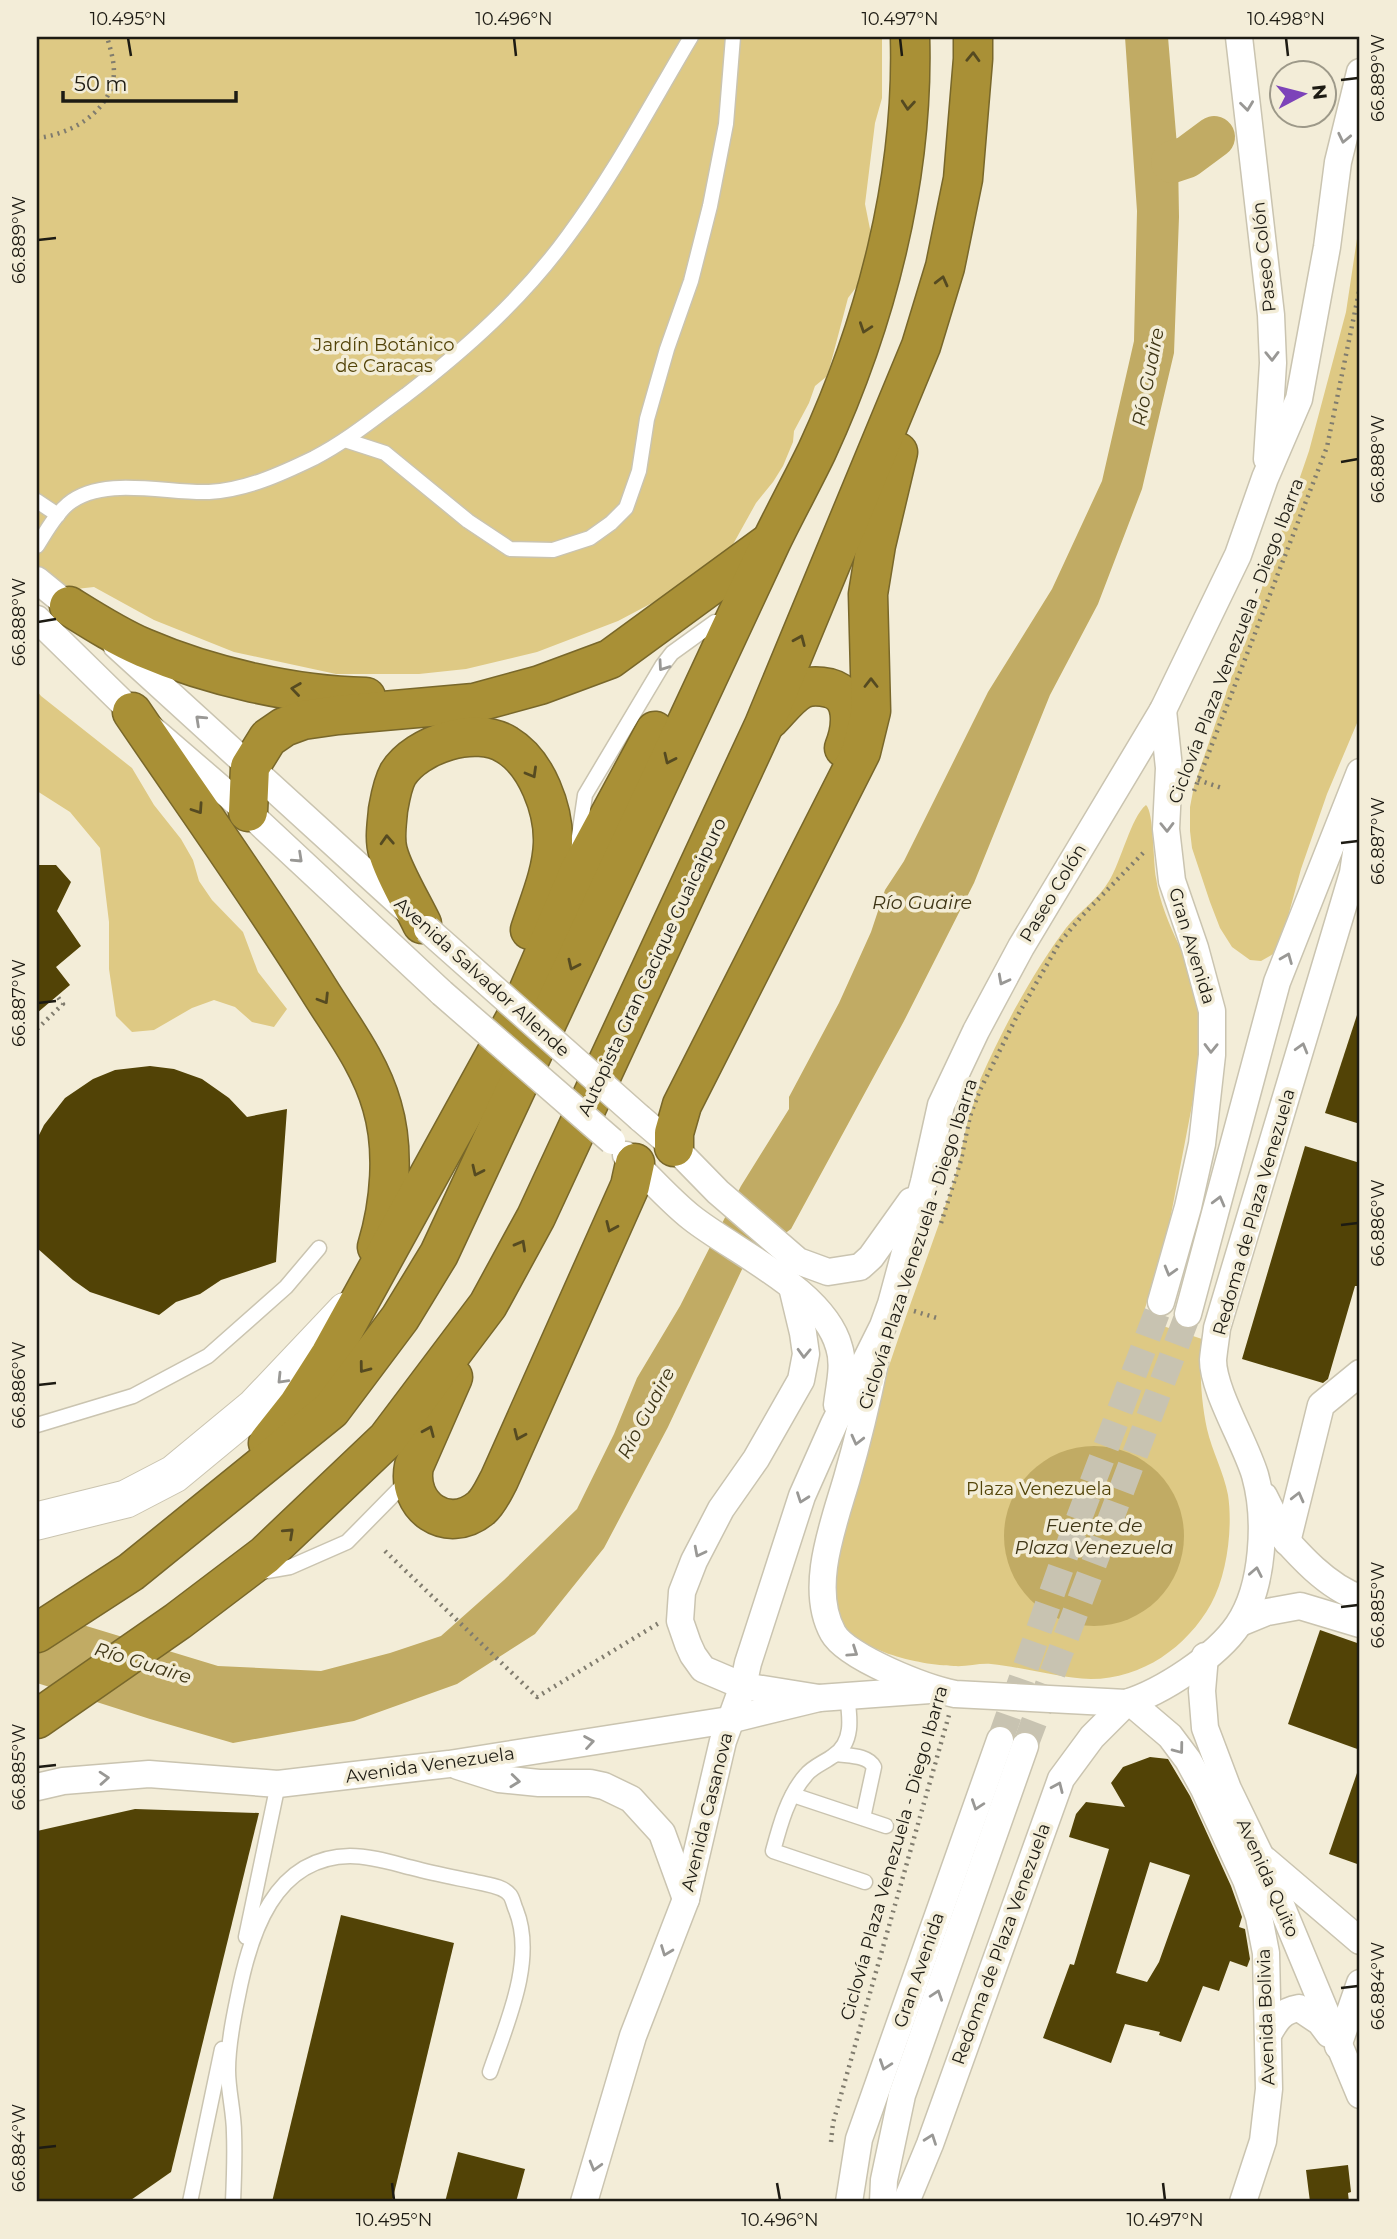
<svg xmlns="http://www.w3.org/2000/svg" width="1397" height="2239" font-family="Montserrat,sans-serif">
<rect width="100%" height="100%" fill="#f3edd8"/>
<!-- green -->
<g fill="#dec984">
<polygon points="37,37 882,37 882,98 875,123 865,204 872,239 864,277 848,298 829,370 826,377 815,386 809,403 794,431 793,442 783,466 773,482 756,503 731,548 671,593 618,621 537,652 466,669 419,674 336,674 234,652 154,620 94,587 67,590 37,571 37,481 39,477 37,475"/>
<polygon points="1360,219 1360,716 1327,794 1301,869 1280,946 1275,953 1261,961 1250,960 1232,947 1220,928 1210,902 1192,848 1190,831 1190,807 1194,786 1309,451 1346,312"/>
<polygon points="37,691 41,696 132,768 154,805 181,839 193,860 199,881 212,900 243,932 258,972 287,1009 274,1027 252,1022 235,1007 214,1000 192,1008 154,1030 132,1032 116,1016 109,969 109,922 100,848 70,812 37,791"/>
<path d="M1146,805C1154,812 1153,863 1156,878C1163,926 1194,967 1210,1012L1169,1225L1142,1319L1202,1339C1199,1368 1201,1401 1207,1429C1212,1451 1224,1473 1228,1495C1233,1528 1227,1575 1211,1604C1187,1647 1142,1679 1091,1679C1058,1678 1023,1667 991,1664C979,1663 966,1667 954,1666C920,1665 851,1651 838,1615C832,1598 833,1580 833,1563C851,1496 868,1429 890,1363C910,1303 933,1243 953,1183C964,1149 966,1113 980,1080C1003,1028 1032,974 1066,928C1079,911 1098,900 1109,881C1121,862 1131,817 1146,805Z"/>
</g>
<!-- water -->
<g fill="#c1ab64">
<polygon points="1125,37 1168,37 1178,158 1179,217 1174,353 1142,489 1098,604 1050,695 974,883 904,1021 791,1229 745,1263 668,1427 604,1548 535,1634 457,1684 354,1721 233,1743 150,1719 37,1683 37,1611 218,1666 321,1671 390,1653 441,1636 504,1580 577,1509 614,1434 637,1378 680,1306 741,1186 789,1109 789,1097 839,1003 871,932 885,890 904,861 988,692 1052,589 1102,481 1134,341 1137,211"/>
<circle cx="1094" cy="1536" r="90"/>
</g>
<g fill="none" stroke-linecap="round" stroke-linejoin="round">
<!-- river -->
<polyline stroke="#c1ab64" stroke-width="42" points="1172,162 1187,157 1214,137"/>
</g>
<!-- building -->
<g fill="#524306" fill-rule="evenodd">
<polygon points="37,865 56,865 71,882 57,911 81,946 56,967 70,985 37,1013"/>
<polygon points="1357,1015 1360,1015 1360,1124 1325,1113"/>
<polygon points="150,1066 174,1069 202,1079 229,1098 247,1117 287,1109 276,1262 221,1280 200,1294 176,1302 159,1315 90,1292 73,1280 37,1248 37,1139 44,1125 65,1098 93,1079 115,1070"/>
<polygon points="1305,1146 1360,1163 1360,1286 1355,1286 1328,1379 1323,1383 1242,1359"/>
<polygon points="1320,1630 1360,1644 1360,1750 1288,1724"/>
<path d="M1150,1757L1168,1759L1190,1796L1231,1886L1242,1917L1239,1927L1245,1929L1250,1959L1247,1967L1230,1961L1219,1991L1203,1986L1181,2042L1159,2035L1160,2032L1125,2024L1111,2063L1043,2038L1070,1964L1074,1965L1109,1849L1069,1837L1076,1814L1086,1802L1125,1807L1111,1783L1123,1767ZM1150,1862L1190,1875L1159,1962L1147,1982L1116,1973Z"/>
<polygon points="1357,1773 1360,1774 1360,1865 1329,1854"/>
<polygon points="135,1809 259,1813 171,2172 128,2202 37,2202 37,1831"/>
<polygon points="341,1915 454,1943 392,2202 272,2202"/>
<polygon points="458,2152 525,2169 516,2202 445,2202"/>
<polygon points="1348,2165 1351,2192 1348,2193 1349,2202 1310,2202 1306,2170"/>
</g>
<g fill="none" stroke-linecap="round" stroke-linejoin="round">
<!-- minor-tunnel -->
<g stroke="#c8c3b1" stroke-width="26" stroke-dasharray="26 13" stroke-linecap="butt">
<polyline points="1000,1740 1070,1542 1161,1302"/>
<polyline points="1025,1746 1188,1314"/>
</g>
<!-- service casing -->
<g stroke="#cac4b0" stroke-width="17">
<g id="service">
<polyline points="345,440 385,453 468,521 510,549 553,550 590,538 611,523 626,508 639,471 647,419 667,349 691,281 710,206 726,124 733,37"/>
<polyline points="37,501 58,515"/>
<path d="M37,546C46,532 55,515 68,504C103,475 168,494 209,492C246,490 281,474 314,458C347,441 376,417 406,395C467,348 523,298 568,236C615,173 651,104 691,37"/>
<polyline points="577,850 585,795 662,666 672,653 715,622"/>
<polyline points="37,1425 133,1396 208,1356 286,1287 319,1248"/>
<polyline points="261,1572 290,1567 347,1542 408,1480"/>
<path d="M847,1696C850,1717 854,1743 833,1756C825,1762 812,1767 806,1775C788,1795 780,1825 773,1851L865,1882"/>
<path d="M837,1754C849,1756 868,1755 874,1767L863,1818"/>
<polyline points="793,1795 886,1826"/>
<polyline points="246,1937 278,1784"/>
<polyline points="190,2202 222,2049"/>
<path d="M233,2202C234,2179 235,2156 234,2133C234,2112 228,2091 228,2070C228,2045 233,2020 238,1996C250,1934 274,1857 350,1856C371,1856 393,1863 413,1868C435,1874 458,1878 481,1883C490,1885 504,1887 510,1895C513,1899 514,1906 516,1910C536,1960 506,2025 490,2072"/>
</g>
</g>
<!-- minor casing -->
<g stroke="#cac4b0" stroke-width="29">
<g id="minor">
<polyline points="1239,37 1271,315 1273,363 1267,459"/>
<polyline points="37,580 81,616"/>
<polyline points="37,619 132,712 248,812 442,993"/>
<polyline points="116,645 408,911"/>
<polyline points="640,1118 674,1147 718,1192 798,1261 828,1272 860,1267 871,1257 911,1201"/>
<path d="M626,1155C648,1175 668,1199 692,1218C735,1252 824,1291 839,1347C845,1365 839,1387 837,1405"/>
<polyline points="792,1287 803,1333 806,1354 801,1380 756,1459 721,1509 694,1561 682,1592 680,1621 688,1644 693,1655 703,1669 743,1686 819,1698 930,1690"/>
<polyline points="1161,1302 1188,1207 1202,1144 1212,1055 1212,1011 1195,948 1172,881 1166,829 1169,768 1163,710"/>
<polyline points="1188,1314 1277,982 1360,772"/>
<path d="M875,1363C867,1402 858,1440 847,1478C834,1523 808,1588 833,1633C847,1658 926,1688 955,1694L1126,1703C1162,1692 1217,1656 1238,1625C1264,1587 1267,1518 1255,1475C1245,1442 1213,1390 1213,1360C1214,1349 1216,1338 1217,1328L1353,873L1360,826"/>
<polyline points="1264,1496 1287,1542 1321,1405 1360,1373"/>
<path d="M1276,1529C1298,1554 1327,1587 1360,1598"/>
<polyline points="1240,1623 1267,1612 1300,1606 1360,1624"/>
<polyline points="1205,1656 1202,1691 1205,1728 1228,1789 1261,1857 1360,2095"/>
<polyline points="1130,1702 1170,1736 1188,1760 1204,1789 1246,1880 1259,1917 1266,1953 1269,2089 1263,2141 1243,2202"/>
<polyline points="458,1766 499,1779 539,1783 590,1783 604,1786 631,1799 662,1833 686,1899"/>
<polyline points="37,1787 63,1781 149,1774 278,1784 449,1764 729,1720 819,1698"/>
<polyline points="1265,1860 1360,1941"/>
<path d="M1269,2033C1277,2019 1282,2011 1299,2008L1320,2022L1329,2034"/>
<polyline points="1338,2046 1360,1983"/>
<polyline points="584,2202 633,2036 686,1899 723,1741 743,1686 748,1663 802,1496 834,1424 883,1326 891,1304 924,1182 941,1105 976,1031 1021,947 1163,710 1238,555 1265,478 1299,399 1327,247 1338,162 1360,72"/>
<polyline points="849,2202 859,2139 1000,1740"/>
<polyline points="883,2202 884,2180 902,2095 1025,1746"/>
<polyline points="906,2202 930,2144 1061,1779 1092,1737 1126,1703"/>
</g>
</g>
<!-- secondary casing -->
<g stroke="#cac4b0" stroke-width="39">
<polyline id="secondary" points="37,1521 126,1499 174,1474 255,1407 346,1311"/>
</g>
<!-- motorway casing -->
<g stroke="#78672a" stroke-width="41">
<g id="motorway">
<path d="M69,606C93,621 118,637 144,648C209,676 295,696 366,697"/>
<path d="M132,712C195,805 260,895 319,990C342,1027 370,1063 382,1106C395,1150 390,1204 377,1247"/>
<path d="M770,719C780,709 790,695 802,689C811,685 820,686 829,688C856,695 852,728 844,748"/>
<polyline points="248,812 250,767 268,738 284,727 303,720 338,715 474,703 540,685 610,659 766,545"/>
<path d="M422,924C413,905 393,872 388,852C384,839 387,823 388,810C390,799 392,785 398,774C417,744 476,725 507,745C537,763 554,810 553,843C552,873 539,902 530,930"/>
<polyline points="674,1147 674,1133 682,1105 861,752 871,711 868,594 876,545 898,452"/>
<path d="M453,1377L414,1466C406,1506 447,1536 481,1508C489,1501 494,1489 499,1480L630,1186L635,1163"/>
<polyline points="268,1443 298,1405 330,1355 521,1008 580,870 655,731"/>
<path d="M37,1633L131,1572L331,1410L400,1318L439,1254L771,542C786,511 802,482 817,451C876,323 914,178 910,37"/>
<polyline points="37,1719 178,1621 265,1555 387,1439 488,1305 536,1217 764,725 921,346 945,267 963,179 973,59 973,37"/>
</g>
</g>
<!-- path -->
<g stroke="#807c6e" stroke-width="4.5" stroke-dasharray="2 5" stroke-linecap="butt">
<path d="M37,138C68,135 106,115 113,81C116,66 111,51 107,37"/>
<polyline points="1198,780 1222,788"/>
<polyline points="1194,791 1327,447 1360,287"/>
<polyline points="37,1029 63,1004 57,996"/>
<polyline points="941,1223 961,1160 970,1116 980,1090 1015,1020 1060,942 1081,917 1145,851"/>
<polyline points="914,1311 940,1319"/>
<polyline points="385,1551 537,1697 659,1623"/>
<polyline points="831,2142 833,2123 949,1715"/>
</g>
<!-- service -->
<use href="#service" stroke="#fff" stroke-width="14"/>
<!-- minor -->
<use href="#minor" stroke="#fff" stroke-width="26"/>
<!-- secondary -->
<use href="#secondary" stroke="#fff" stroke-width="37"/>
<!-- motorway -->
<use href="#motorway" stroke="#a99036" stroke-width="38"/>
<!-- minor-bridge casing -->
<g stroke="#cac4b0" stroke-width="29" stroke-linecap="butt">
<g id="minor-bridge">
<polyline points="427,929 640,1118"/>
<polyline points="442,993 612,1141"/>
</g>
</g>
<!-- minor-bridge -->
<use href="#minor-bridge" stroke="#fff" stroke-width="26"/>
</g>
<!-- one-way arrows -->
<defs><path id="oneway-chevron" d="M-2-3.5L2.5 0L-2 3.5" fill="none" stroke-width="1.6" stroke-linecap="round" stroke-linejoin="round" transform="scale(1.75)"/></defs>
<g stroke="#554a21">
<use href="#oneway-chevron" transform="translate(973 57) rotate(-88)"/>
<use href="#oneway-chevron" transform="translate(908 105) rotate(95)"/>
<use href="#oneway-chevron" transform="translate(942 281) rotate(-76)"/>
<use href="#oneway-chevron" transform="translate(865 328) rotate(109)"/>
<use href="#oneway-chevron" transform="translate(800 640) rotate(-67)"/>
<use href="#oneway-chevron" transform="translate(871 683) rotate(-90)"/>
<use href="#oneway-chevron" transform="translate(296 689) rotate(-172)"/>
<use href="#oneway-chevron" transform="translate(669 759) rotate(115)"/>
<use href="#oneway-chevron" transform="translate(532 773) rotate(60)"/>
<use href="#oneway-chevron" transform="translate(198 809) rotate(56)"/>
<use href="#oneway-chevron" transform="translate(387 840) rotate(-93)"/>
<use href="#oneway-chevron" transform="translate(573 965) rotate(115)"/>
<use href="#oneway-chevron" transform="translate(324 999) rotate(58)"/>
<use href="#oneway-chevron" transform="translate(477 1171) rotate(115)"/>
<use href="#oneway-chevron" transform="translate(611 1227) rotate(114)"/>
<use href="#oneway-chevron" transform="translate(521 1245) rotate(-61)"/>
<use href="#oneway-chevron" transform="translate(364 1368) rotate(127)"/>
<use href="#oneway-chevron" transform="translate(429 1431) rotate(-67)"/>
<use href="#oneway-chevron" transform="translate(519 1435) rotate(114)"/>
<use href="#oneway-chevron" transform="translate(289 1533) rotate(-43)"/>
</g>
<g stroke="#999895">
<use href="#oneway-chevron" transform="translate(1247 106) rotate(83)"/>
<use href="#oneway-chevron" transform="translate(1344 138) rotate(102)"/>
<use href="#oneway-chevron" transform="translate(1272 356) rotate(89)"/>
<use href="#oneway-chevron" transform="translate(663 666) rotate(125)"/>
<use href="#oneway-chevron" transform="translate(200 720) rotate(-137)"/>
<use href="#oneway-chevron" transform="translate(1167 827) rotate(89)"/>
<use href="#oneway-chevron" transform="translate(298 858) rotate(43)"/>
<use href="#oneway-chevron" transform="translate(1287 958) rotate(-68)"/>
<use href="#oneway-chevron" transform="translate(1003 980) rotate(118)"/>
<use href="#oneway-chevron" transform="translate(1211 1048) rotate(91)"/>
<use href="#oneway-chevron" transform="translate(1302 1048) rotate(-74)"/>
<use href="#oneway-chevron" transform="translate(1219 1201) rotate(-75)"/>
<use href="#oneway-chevron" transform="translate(1170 1271) rotate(106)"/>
<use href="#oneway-chevron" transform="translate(804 1353) rotate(92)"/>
<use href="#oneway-chevron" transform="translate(282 1379) rotate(134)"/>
<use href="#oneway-chevron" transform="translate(857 1440) rotate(104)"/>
<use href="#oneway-chevron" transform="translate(1298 1497) rotate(-76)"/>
<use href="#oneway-chevron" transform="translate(802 1498) rotate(110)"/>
<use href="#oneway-chevron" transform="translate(699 1552) rotate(117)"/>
<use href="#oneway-chevron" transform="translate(1256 1572) rotate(-79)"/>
<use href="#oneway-chevron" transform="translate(853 1652) rotate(34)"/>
<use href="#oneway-chevron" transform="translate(589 1742) rotate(-9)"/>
<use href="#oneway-chevron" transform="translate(1179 1749) rotate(53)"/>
<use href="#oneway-chevron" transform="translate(104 1778) rotate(-4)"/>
<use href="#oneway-chevron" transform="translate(515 1781) rotate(6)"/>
<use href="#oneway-chevron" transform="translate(1058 1787) rotate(-66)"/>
<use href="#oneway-chevron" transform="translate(977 1805) rotate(109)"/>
<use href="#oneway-chevron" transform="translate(666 1951) rotate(111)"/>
<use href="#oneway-chevron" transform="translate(937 1995) rotate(-71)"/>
<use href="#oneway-chevron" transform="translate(885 2065) rotate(109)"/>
<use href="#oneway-chevron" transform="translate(931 2139) rotate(-70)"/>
<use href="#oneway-chevron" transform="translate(595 2166) rotate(106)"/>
</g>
<!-- ticks -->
<path fill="none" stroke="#1d1b13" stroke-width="2.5" d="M128,38L131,56M514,38L516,56M900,38L902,56M1286,38L1288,56M1341,80L1358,78M38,240L56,238M1341,462L1358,459M38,622L56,619M1341,843L1358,841M38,1003L56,1001M1341,1225L1358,1223M38,1385L56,1383M1341,1607L1358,1605M38,1767L56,1765M1341,1988L1358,1986M38,2148L56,2146M392,2183L394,2200M777,2183L780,2200M1163,2183L1165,2200"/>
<g text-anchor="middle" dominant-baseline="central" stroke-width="7" stroke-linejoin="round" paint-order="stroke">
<!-- street labels -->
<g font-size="18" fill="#1d1b13" stroke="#f3edd8">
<text transform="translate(1264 257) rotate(-96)">Paseo Colón</text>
<text transform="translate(1236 641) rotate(-69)">Ciclovía Plaza Venezuela - Diego Ibarra</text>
<text transform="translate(1053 893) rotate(-59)">Paseo Colón</text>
<text transform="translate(1192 946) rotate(73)">Gran Avenida</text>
<text transform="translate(652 967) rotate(-65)">Autopista Gran Cacique Guaicaipuro</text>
<text transform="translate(482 977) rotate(42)">Avenida Salvador Allende</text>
<text transform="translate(1254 1212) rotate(-74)">Redoma de Plaza Venezuela</text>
<text transform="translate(918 1244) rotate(-72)">Ciclovía Plaza Venezuela - Diego Ibarra</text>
<text transform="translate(430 1765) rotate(-8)">Avenida Venezuela</text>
<text transform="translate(707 1812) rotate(-76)">Avenida Casanova</text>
<text transform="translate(894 1853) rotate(-74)">Ciclovía Plaza Venezuela - Diego Ibarra</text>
<text transform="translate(1268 1878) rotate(66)">Avenida Quito</text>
<text transform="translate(1001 1944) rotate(-70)">Redoma de Plaza Venezuela</text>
<text transform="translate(919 1970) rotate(-71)">Gran Avenida</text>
<text transform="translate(1266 2017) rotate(-92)">Avenida Bolivia</text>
</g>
<!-- park labels -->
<g font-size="18" fill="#524308" stroke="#f3edd8">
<text x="384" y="345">Jardín Botánico<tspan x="384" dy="21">de Caracas</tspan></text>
<text x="1039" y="1489">Plaza Venezuela</text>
</g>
<!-- water labels -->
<g font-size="19" font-style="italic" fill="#3e3515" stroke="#f3edd8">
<text transform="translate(1148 377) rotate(-79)">Río Guaire</text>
<text x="922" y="902">Río Guaire</text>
<text transform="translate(646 1413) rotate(-62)">Río Guaire</text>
<text x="1094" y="1525">Fuente de<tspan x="1094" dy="22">Plaza Venezuela</tspan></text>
<text transform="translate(143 1663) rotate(17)">Río Guaire</text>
</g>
</g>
<!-- border -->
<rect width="1397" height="2239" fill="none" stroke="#f3edd8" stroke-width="77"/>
<!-- north arrow -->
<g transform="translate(1303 94) rotate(83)"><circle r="33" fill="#f3edd8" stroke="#9d9989" stroke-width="2"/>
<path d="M0-5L12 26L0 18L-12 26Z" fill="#7d43b9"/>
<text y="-10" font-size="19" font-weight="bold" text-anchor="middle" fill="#1d1b13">N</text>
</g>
<!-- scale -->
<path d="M63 91v10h173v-10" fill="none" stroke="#1d1b13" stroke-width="3.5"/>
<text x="74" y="91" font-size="21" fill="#1d1b13" stroke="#f3edd8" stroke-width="5" paint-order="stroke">50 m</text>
<rect x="38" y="38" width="1320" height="2162" fill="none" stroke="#1d1b13" stroke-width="2.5"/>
<g font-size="18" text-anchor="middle" fill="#1d1b13">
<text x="128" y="25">10.495°N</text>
<text x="514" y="25">10.496°N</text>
<text x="900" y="25">10.497°N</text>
<text x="1286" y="25">10.498°N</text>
<text transform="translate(1378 78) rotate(-90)" y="6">66.889°W</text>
<text transform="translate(19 240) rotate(-90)" y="6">66.889°W</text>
<text transform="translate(1378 459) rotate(-90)" y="6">66.888°W</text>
<text transform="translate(19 622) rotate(-90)" y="6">66.888°W</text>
<text transform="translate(1378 841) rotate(-90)" y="6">66.887°W</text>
<text transform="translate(19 1003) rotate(-90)" y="6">66.887°W</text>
<text transform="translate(1378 1223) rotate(-90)" y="6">66.886°W</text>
<text transform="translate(19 1385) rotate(-90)" y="6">66.886°W</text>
<text transform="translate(1378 1605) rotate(-90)" y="6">66.885°W</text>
<text transform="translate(19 1767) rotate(-90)" y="6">66.885°W</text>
<text transform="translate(1378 1986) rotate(-90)" y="6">66.884°W</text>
<text transform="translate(19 2148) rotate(-90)" y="6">66.884°W</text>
<text x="394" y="2226">10.495°N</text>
<text x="780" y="2226">10.496°N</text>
<text x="1165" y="2226">10.497°N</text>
</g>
</svg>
